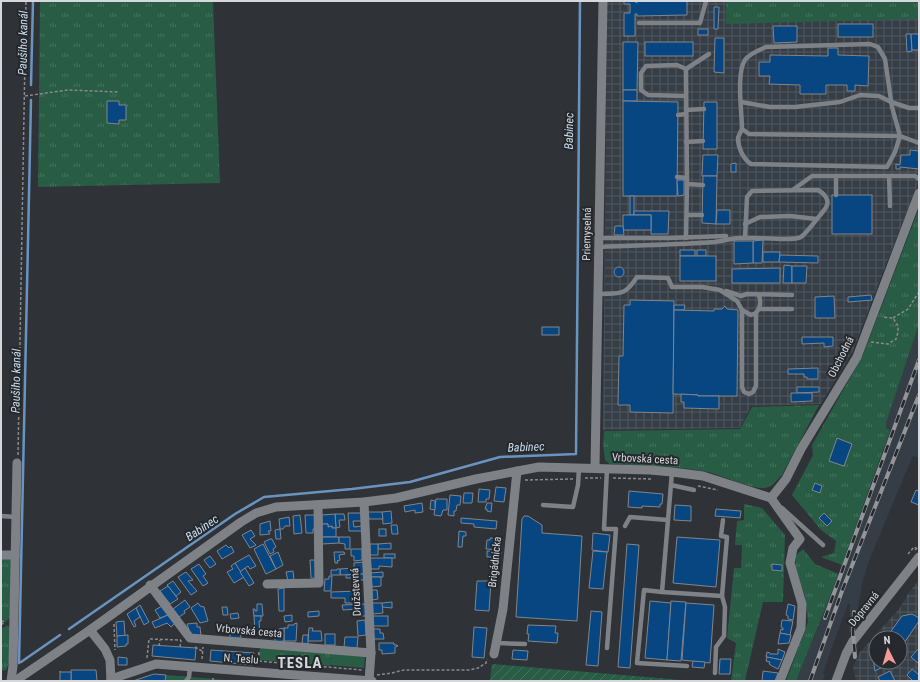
<svg xmlns="http://www.w3.org/2000/svg" width="920" height="682" font-family="'Roboto Condensed',sans-serif">
<defs>
<pattern id="industrial-grid" width="8" height="8" patternUnits="userSpaceOnUse"><rect width="8" height="8" fill="#353d46"/><path d="M0 4h8M4 0v8" fill="none" stroke="#525860"/></pattern>
<pattern id="grass-tufts" width="24" height="20" patternUnits="userSpaceOnUse"><rect width="24" height="20" fill="#285c45"/><path d="M3 7l-1-3M5 7V3M7 7l1-3M15 17l-1-3M17 17v-4M19 17l1-3" fill="none" stroke="#46735f"/></pattern>
<pattern id="garden-furrows" width="10" height="10" patternUnits="userSpaceOnUse"><rect width="10" height="10" fill="#285c45"/><path d="M-1 1l2-2M0 10L10 0M9 11l2-2" fill="none" stroke="#46735f"/></pattern>
</defs>
<rect width="100%" height="100%" fill="#2f3237"/>
<!-- built -->
<polygon fill="#353d46" points="919,324 919,458 913,456 903,479 869,561 862,583 856,621 849,635 850,604 848,604 831,650 823,673 825,675 823,680 796,681 839,574 883,453 886,423"/>
<!-- industrial -->
<g fill="url(#industrial-grid)" fill-rule="evenodd">
<polygon points="607,1 919,1 919,182 885,267 853,351 821,404 751,406 740,428 603,430"/>
<path d="M919,580V681H856L853,667L860,652L899,609L908,594ZM876,638H900V662H876Z"/>
</g>
<!-- grass -->
<g fill="url(#grass-tufts)">
<polygon points="40,1 213,1 220,183 38,187"/>
<polygon points="726,1 919,1 919,19 726,24"/>
<polygon points="919,208 919,324 886,423 886,428 890,431 842,565 821,557 834,553 836,541 821,530 792,495 813,455 812,445 863,355"/>
<path d="M819,405L782,475C777,480 772,487 765,488C750,489 724,476 708,472C676,466 643,465 610,464L605,460L603,445L604,431L740,429L752,407Z"/>
<polygon points="744,504 762,508 785,535 783,602 763,602 745,681 731,681 736,643 727,638 734,568 741,568 742,545 735,545 737,521 744,520"/>
<polygon points="803,549 815,564 839,574 796,681 786,681 808,622 805,596 795,567 796,555"/>
<polygon points="1,555 15,555 13,616 1,625"/>
<polygon points="8,626 10,627 9,662 6,670 1,671 1,628"/>
<polygon points="260,646 331,652 330,666 260,660 259,659"/>
<polygon points="166,675 239,681 165,681"/>
</g>
<!-- garden -->
<polygon fill="url(#garden-furrows)" points="492,664 693,681 490,681"/>
<!-- pitch -->
<polygon fill="#285c45" points="331,653 365,656 364,668 330,665"/>
<g fill="none" stroke-linecap="round" stroke-linejoin="round">
<!-- stream -->
<g stroke="#6a94c0" stroke-width="2.5">
<polyline points="31,85 33,1"/>
<polyline points="69,629 235,514 264,497 352,489 410,482 500,457 576,454 580,1"/>
<polyline points="21,662 60,635"/>
<polyline points="19,663 31,100"/>
</g>
</g>
<!-- building -->
<g fill="#084681" stroke="#81858a">
<polygon points="624,1 635,1 635,2 637,3 637,1 687,1 687,15 637,16 637,14 635,14 635,36 624,36 624,13 630,13 630,4 624,4"/>
<polygon points="714,7 719,7 718,29 714,29"/>
<rect x="838" y="24" width="35" height="13"/>
<polygon points="773,26 797,26 797,42 774,43"/>
<rect x="698" y="29" width="10" height="6"/>
<polygon points="906,34 911,34 912,51 907,52"/>
<polygon points="911,34 919,34 919,50 912,50"/>
<polygon points="715,38 724,38 724,73 714,72"/>
<polygon points="623,42 638,42 637,90 623,90"/>
<rect x="645" y="42" width="48" height="14"/>
<polygon points="828,48 838,48 838,55 869,56 868,86 855,85 855,91 847,91 847,85 826,85 826,94 800,94 800,85 769,84 770,76 759,76 759,62 770,62 770,55 828,56"/>
<rect x="623" y="90" width="14" height="11"/>
<polygon points="107,101 119,101 119,105 126,105 126,120 119,120 119,124 107,123"/>
<polygon points="623,101 678,102 677,196 623,196"/>
<polygon points="704,102 717,102 717,149 703,149"/>
<polygon points="910,150 919,151 919,169 900,167 900,169 896,169 896,164 900,165 901,155 910,155"/>
<polygon points="703,155 718,155 717,176 702,176"/>
<polygon points="736,163 736,172 731,172 731,164"/>
<polygon points="703,176 717,176 716,224 702,223"/>
<polygon points="677,180 684,180 684,195 678,196"/>
<rect x="832" y="195" width="40" height="39"/>
<rect x="630" y="196" width="4" height="19"/>
<polygon points="717,210 730,210 730,224 716,224"/>
<polygon points="634,211 669,211 668,234 651,234 651,215 634,215"/>
<rect x="623" y="215" width="28" height="15"/>
<polygon points="615,226 623,226 624,235 614,235"/>
<polygon points="763,240 762,263 753,263 753,241"/>
<polygon points="734,241 753,241 753,263 734,264"/>
<rect x="680" y="250" width="15" height="6"/>
<rect x="697" y="250" width="9" height="6"/>
<polygon points="763,252 780,252 779,262 763,262"/>
<polygon points="780,255 818,256 818,263 779,262"/>
<rect x="680" y="256" width="36" height="25"/>
<polygon points="784,265 792,266 792,283 783,283"/>
<polygon points="792,266 807,266 806,283 792,283"/>
<circle cx="619" cy="272" r="5"/>
<polygon points="780,268 780,283 732,283 732,269"/>
<polygon points="871,295 872,300 848,302 848,297"/>
<polygon points="834,296 835,318 815,318 815,297"/>
<polygon points="630,300 674,301 673,413 630,412 630,405 618,405 619,356 623,356 624,305 630,305"/>
<polygon points="674,305 685,305 684,310 674,310"/>
<polygon points="725,306 727,309 738,310 737,396 698,396 698,395 673,394 674,310 714,311 714,309 722,309"/>
<rect x="542" y="327" width="17" height="8"/>
<polygon points="802,337 833,337 833,346 824,347 824,343 802,344"/>
<polygon points="818,368 818,379 807,379 807,377 804,377 804,374 788,374 788,369"/>
<polygon points="797,387 819,387 819,392 797,393"/>
<polygon points="791,393 812,393 812,401 791,402"/>
<polygon points="681,394 698,395 698,396 719,396 719,409 684,408 684,402 681,402"/>
<polygon points="837,438 852,444 844,466 829,461"/>
<polygon points="815,483 822,486 820,493 812,490"/>
<polygon points="496,487 506,488 504,502 494,501"/>
<polygon points="479,489 490,490 489,499 486,499 486,502 478,502"/>
<polygon points="916,490 919,491 919,505 911,502"/>
<polygon points="629,491 663,494 662,504 660,504 660,507 642,506 642,508 628,507"/>
<polygon points="464,493 473,493 472,503 463,503"/>
<polygon points="450,495 461,496 460,505 457,505 456,511 454,511 454,516 448,515"/>
<polygon points="436,499 447,499 447,510 443,510 441,516 434,515"/>
<polygon points="431,500 435,501 435,510 430,509"/>
<polygon points="422,503 423,512 415,513 415,510 405,512 404,506"/>
<polygon points="487,503 492,503 491,512 487,511 487,509 485,509"/>
<polygon points="675,505 691,506 691,521 674,520"/>
<polygon points="716,509 741,511 740,518 715,516"/>
<polygon points="391,511 392,523 383,524 382,512"/>
<polygon points="368,512 382,512 383,519 369,519"/>
<polygon points="348,513 361,513 362,521 353,521 354,527 362,526 362,531 349,531"/>
<polygon points="824,513 832,521 827,526 819,518"/>
<polygon points="335,514 344,514 345,520 339,520 340,527 336,528"/>
<polygon points="335,514 336,528 332,528 332,526 328,527 328,524 322,524 322,515"/>
<polygon points="300,515 302,533 294,534 293,516"/>
<polygon points="305,515 315,515 315,529 313,529 313,533 306,533"/>
<polygon points="524,516 528,516 542,525 542,533 582,536 577,621 516,617 522,519"/>
<polygon points="289,517 290,526 285,526 283,529 280,529 279,519"/>
<polygon points="461,518 497,521 496,529 474,527 474,524 461,523"/>
<polygon points="270,521 271,531 268,531 270,534 260,535 260,524"/>
<polygon points="322,524 328,524 328,527 332,526 332,528 336,528 336,537 322,537"/>
<polygon points="391,525 397,525 398,534 392,534"/>
<polygon points="280,529 281,539 276,539 275,530"/>
<rect x="379" y="529" width="7" height="7"/>
<polygon points="251,530 255,536 250,539 256,545 250,548 242,535"/>
<polygon points="459,531 466,532 466,536 463,536 462,547 458,547"/>
<polygon points="593,533 610,535 608,552 592,550"/>
<polygon points="322,537 339,537 339,543 322,544"/>
<polygon points="339,537 350,537 350,549 345,549 345,544 339,543"/>
<polygon points="677,537 720,540 716,587 673,583"/>
<polygon points="490,538 502,539 501,550 486,549 487,540 490,540"/>
<polygon points="270,539 272,539 276,547 273,549 274,552 270,554 264,542"/>
<polygon points="391,543 391,549 378,549 378,544"/>
<polygon points="263,544 276,569 266,574 254,549"/>
<rect x="370" y="544" width="8" height="11"/>
<polygon points="627,544 639,545 630,668 618,667"/>
<polygon points="226,545 229,548 231,546 234,552 222,559 217,551"/>
<polygon points="351,549 362,549 362,560 354,561 354,556 351,556"/>
<polygon points="487,551 501,552 500,561 496,561 496,563 491,563 491,557 487,557"/>
<polygon points="593,551 607,552 603,589 589,588"/>
<polygon points="278,552 283,565 276,569 270,556"/>
<polygon points="334,552 344,552 345,554 339,555 340,560 337,561 338,563 335,563"/>
<rect x="384" y="554" width="11" height="4"/>
<polygon points="249,555 256,566 250,569 248,566 240,572 235,563"/>
<polygon points="210,556 216,564 210,568 204,560"/>
<polygon points="370,558 392,558 392,567 379,566 379,569 371,569"/>
<polygon points="310,560 315,560 316,578 311,578"/>
<polygon points="363,562 364,574 340,575 340,569 354,568 354,563"/>
<polygon points="235,563 244,577 234,583 227,572 233,569 231,566"/>
<polygon points="199,564 206,574 203,576 208,583 203,586 191,569"/>
<polygon points="772,564 782,565 782,571 772,570"/>
<polygon points="245,568 254,583 249,586 240,572"/>
<polygon points="337,569 340,569 340,575 331,575 331,570 337,570"/>
<polygon points="293,571 294,580 288,581 286,572"/>
<polygon points="186,572 193,580 188,581 197,591 191,595 178,577"/>
<polygon points="383,572 383,577 371,577 371,573"/>
<polygon points="364,574 364,580 352,580 351,578 346,578 346,575"/>
<polygon points="329,576 332,576 331,591 324,591 325,579 329,579"/>
<polygon points="371,577 381,577 381,586 372,587"/>
<polygon points="173,581 181,592 176,596 167,585"/>
<polygon points="477,581 491,581 489,611 475,610"/>
<polygon points="168,586 178,599 170,604 160,591"/>
<polygon points="284,588 284,611 279,611 278,589"/>
<polygon points="372,590 377,590 378,599 372,600"/>
<polygon points="359,591 359,603 345,603 345,598 331,598 331,592"/>
<polygon points="185,600 190,607 184,611 185,613 179,617 173,609"/>
<polygon points="650,601 671,603 667,660 645,658"/>
<polygon points="671,601 686,602 681,661 667,660"/>
<polygon points="392,602 392,608 382,607 382,603"/>
<polygon points="198,603 200,606 204,607 208,621 200,623 191,608"/>
<polygon points="372,603 382,603 383,613 373,614"/>
<polygon points="686,603 714,605 710,663 682,660"/>
<polygon points="257,604 262,604 263,616 254,616 253,609 255,609 255,611 257,611"/>
<polygon points="365,604 366,616 357,616 357,609 343,610 342,605"/>
<polygon points="788,604 795,606 793,620 788,619 788,616 786,615"/>
<polygon points="140,605 149,622 144,625 136,608"/>
<polygon points="162,606 168,615 160,618 155,610"/>
<polygon points="222,607 227,607 228,615 223,615"/>
<polygon points="136,608 140,617 134,621 136,626 134,627 127,614"/>
<polygon points="319,611 319,616 308,617 308,612"/>
<polygon points="591,611 602,612 598,666 586,665"/>
<polygon points="238,613 239,618 231,619 230,614"/>
<polygon points="912,614 919,618 919,621 900,649 900,638 886,638 902,616"/>
<polygon points="168,615 175,623 171,627 167,623 155,628 152,622"/>
<polygon points="292,615 292,621 285,622 284,616"/>
<polygon points="254,616 261,616 261,621 259,621 260,634 255,634"/>
<rect x="373" y="616" width="15" height="10"/>
<polygon points="365,620 366,635 358,636 357,621"/>
<polygon points="782,620 793,621 790,635 780,633 781,629 783,630 783,628 781,627"/>
<polygon points="124,621 125,636 117,636 116,622"/>
<polygon points="197,623 197,627 200,627 201,636 191,636 187,624"/>
<polygon points="297,623 296,641 284,641 284,628 288,628 288,625 294,625 294,624"/>
<polygon points="528,625 556,626 555,633 558,633 557,643 528,641 529,634 527,634"/>
<polygon points="474,627 487,628 484,658 472,657"/>
<polygon points="284,628 284,641 275,642 275,632 279,632 279,629"/>
<polygon points="309,628 313,628 312,631 321,631 322,641 308,641"/>
<polygon points="373,629 380,629 380,633 383,633 384,639 374,639"/>
<polygon points="230,630 240,630 241,638 230,638"/>
<polygon points="780,633 791,635 789,643 778,644"/>
<rect x="325" y="634" width="10" height="11"/>
<polygon points="128,635 128,644 126,644 126,646 117,647 117,636"/>
<polygon points="303,635 308,635 308,644 302,643"/>
<polygon points="345,637 358,637 357,648 344,647"/>
<polygon points="379,643 394,643 394,645 397,645 398,646 395,647 395,653 382,654 382,650 379,650"/>
<polygon points="153,645 196,648 195,660 152,656"/>
<polygon points="919,648 919,662 918,663 911,657"/>
<polygon points="778,649 785,652 782,660 766,657 767,652 770,653 770,654 778,654"/>
<polygon points="211,650 254,653 253,665 210,661"/>
<polygon points="513,650 528,651 527,660 512,659"/>
<polygon points="876,653 876,662 891,662 875,671 873,657"/>
<polygon points="118,657 127,658 127,665 118,665"/>
<polygon points="767,657 782,660 778,669 772,666 769,664 770,662 766,661"/>
<polygon points="720,659 731,659 730,674 719,674"/>
<polygon points="693,661 705,662 704,668 692,667"/>
<polygon points="912,669 919,675 919,681 913,681 907,675"/>
<polygon points="71,670 96,670 97,681 71,681"/>
<polygon points="60,671 60,672 71,672 71,681 60,681"/>
<polygon points="763,671 778,673 775,681 762,681"/>
<polygon points="890,671 895,681 880,681 878,677"/>
<polygon points="154,674 166,675 165,681 133,681"/>
</g>
<g fill="none" stroke-linecap="round" stroke-linejoin="round">
<!-- path -->
<g stroke="#888a8e" stroke-width="1.5" stroke-dasharray="3 2" stroke-linecap="butt">
<polyline points="25,96 68,90 119,92"/>
<polyline points="893,318 908,309 919,292"/>
<polyline points="871,342 888,344 896,339 898,332 898,326 893,318 882,317"/>
<polyline points="18,455 26,1"/>
<polyline points="585,478 601,478"/>
<polyline points="613,478 651,479"/>
<polyline points="525,480 573,479"/>
<polyline points="698,486 718,490"/>
<polyline points="915,550 919,546"/>
<polyline points="908,554 914,547 916,548"/>
<polyline points="1,621 6,622"/>
<polyline points="114,624 115,650"/>
<polyline points="1,625 5,622"/>
<polyline points="159,646 160,640"/>
<polyline points="180,647 181,640"/>
<polyline points="195,647 202,651"/>
<polyline points="259,652 258,661 362,670"/>
<polyline points="147,658 149,639 181,640"/>
<polyline points="202,659 203,647"/>
<polyline points="290,660 293,661 294,664"/>
<polyline points="377,675 392,673 404,670 469,670 478,668 486,663 487,659"/>
<polyline points="213,681 213,676"/>
</g>
<!-- service -->
<g stroke="#7e8287" stroke-width="4.5">
<polyline points="639,23 700,23 706,1"/>
<polyline points="686,69 709,54"/>
<polyline points="685,96 648,95 641,90 641,73 646,66 677,65 686,69 687,184 686,238"/>
<polyline points="741,102 770,107 795,107 840,102 860,95 879,96 891,102 909,108 919,108"/>
<polyline points="686,110 704,109"/>
<polyline points="678,115 686,114"/>
<path d="M742,129C741,131 739,135 738,138C738,147 743,159 751,164L887,167L895,152L900,136L892,107L885,59L878,47L870,44L766,47C759,50 749,54 745,60C736,73 742,113 742,129L749,134L900,136L919,143"/>
<polyline points="686,142 703,141"/>
<polyline points="836,176 836,195"/>
<polyline points="889,176 890,206"/>
<polyline points="677,177 687,178"/>
<polyline points="687,184 703,185"/>
<polyline points="794,189 812,176 915,176 919,179"/>
<polyline points="687,215 702,215"/>
<polyline points="745,224 760,217 790,216 817,219"/>
<polyline points="599,238 669,238 726,236"/>
<path d="M599,247C637,245 676,245 714,242C722,241 730,239 738,238C751,236 792,242 801,237C807,233 820,215 825,209C831,201 825,194 818,190L752,191L747,197L745,238"/>
<polyline points="726,291 741,296 747,294 792,295"/>
<path d="M598,294C620,293 624,297 637,277L668,278L672,287H702L720,290L737,301L742,310V387L744,392L749,394L753,392L756,386V313C761,307 761,302 759,295"/>
<polyline points="760,309 792,309"/>
<polyline points="742,310 751,315 756,313"/>
<polyline points="607,469 604,529 616,529 607,648"/>
<polyline points="672,472 662,592 644,590 637,663 687,666"/>
<polyline points="671,485 694,490"/>
<polyline points="543,505 573,507 578,485 579,468"/>
<polyline points="782,508 823,545"/>
<polyline points="1,516 16,517"/>
<polyline points="625,526 630,517 668,520"/>
<polyline points="662,592 722,596 727,537 721,536 723,520"/>
<polyline points="497,643 525,644"/>
<polyline points="715,673 716,647 724,636 725,607 722,596"/>
<polyline points="186,681 189,677 190,667"/>
</g>
<!-- minor -->
<g stroke="#7e8287" stroke-width="9">
<polyline points="595,468 603,1"/>
<polyline points="771,498 786,479 801,449 857,357 919,193"/>
<polyline points="364,502 371,653 369,681"/>
<polyline points="1,555 15,555"/>
<polyline points="267,584 319,583 318,505"/>
<polyline points="150,585 190,638 371,653"/>
<polyline points="90,630 105,649 110,660 111,681"/>
<polyline points="494,654 503,609 517,471"/>
<polyline points="111,679 156,664 372,681"/>
<polyline points="11,681 13,666 17,463"/>
<polyline points="15,681 90,630 241,522 256,513 276,507 364,502 396,498 476,479 539,467 650,470 672,472 703,476 771,498 800,539 793,548 790,563 802,604 801,628 780,681"/>
<polyline points="836,681 846,654 853,641 919,557"/>
</g>
<!-- rail casing -->
<g stroke="#939599" stroke-width="4">
<g id="rail">
<polyline points="854,612 853,632 855,657"/>
<polyline points="825,618 919,360"/>
<polyline points="810,681 842,591 919,395"/>
</g>
</g>
<!-- rail -->
<use href="#rail" stroke="#25282c" stroke-width="2.5" stroke-dasharray="8" stroke-linecap="butt"/>
</g>
<g text-anchor="middle" dominant-baseline="central" stroke-width="4" stroke-linejoin="round" paint-order="stroke">
<!-- street labels -->
<g font-size="11" fill="#d6d8db" stroke="#25282c">
<text transform="translate(587 234) rotate(-89)">Priemyselná</text>
<text transform="translate(841 357) rotate(-63)">Obchodná</text>
<text transform="translate(645 459) rotate(3)">Vrbovská cesta</text>
<text transform="translate(495 562) rotate(-84)">Brigádnicka</text>
<text transform="translate(356 592) rotate(-93)">Družstevná</text>
<text transform="translate(864 609) rotate(-51)">Dopravná</text>
<text transform="translate(249 631) rotate(5)">Vrbovská cesta</text>
<text transform="translate(241 659) rotate(4)">N. Teslu</text>
</g>
<!-- water labels -->
<g font-size="12" font-style="italic" fill="#cdddee" stroke="#25282c">
<text transform="translate(23 43) rotate(-89)">Paušiho kanál</text>
<text transform="translate(569 131) rotate(-89)">Babinec</text>
<text transform="translate(16 381) rotate(-89)">Paušiho kanál</text>
<text transform="translate(526 447) rotate(-2)">Babinec</text>
<text transform="translate(202 528) rotate(-34)">Babinec</text>
</g>
<!-- district labels -->
<g font-size="15" font-weight="bold" letter-spacing="1" fill="#d6d8db" stroke="#25282c">
<text x="300" y="663">TESLA</text>
</g>
</g>
<!-- border -->
<rect width="920" height="682" fill="none" stroke="#d6d8db" stroke-width="4"/>
<!-- north arrow -->
<g transform="translate(888 650) rotate(355)"><circle r="19" fill="#25282c" stroke="#6c6e72"/>
<path d="M0-3L7 15L0 10L-7 15Z" fill="#f59b97"/>
<text y="-6" font-size="11" font-weight="bold" text-anchor="middle" fill="#d6d8db">N</text>
</g>
</svg>
